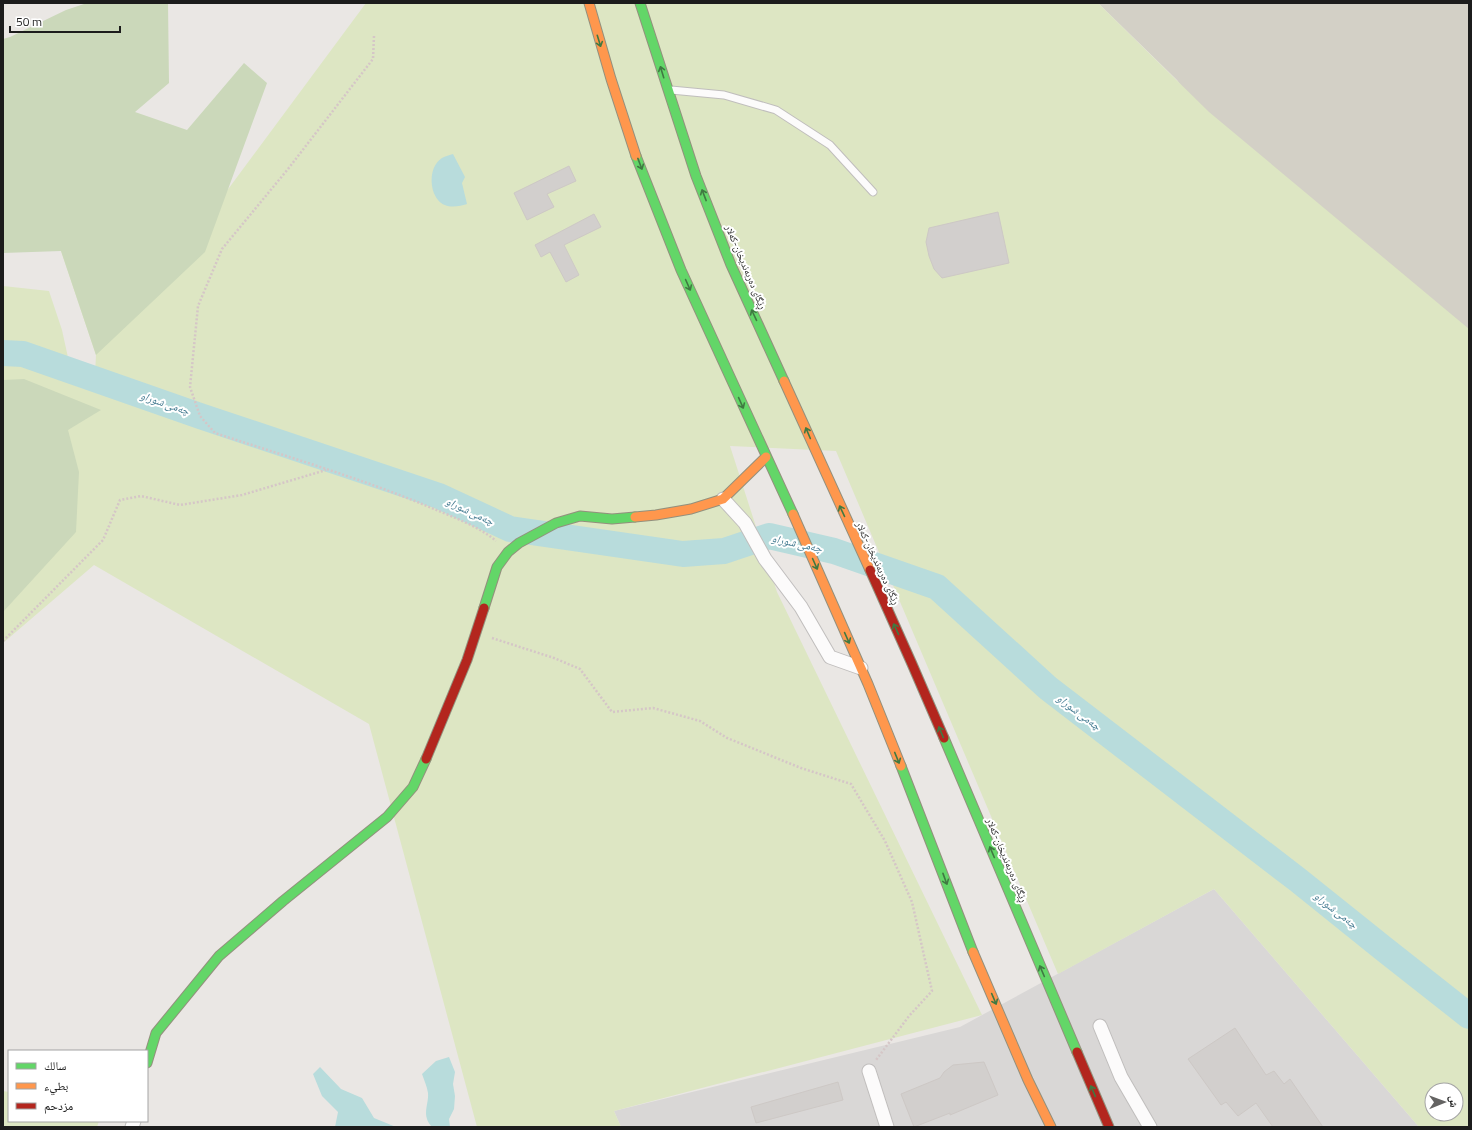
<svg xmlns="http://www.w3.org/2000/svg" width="1472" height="1130" font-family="'Titillium Web','Noto Naskh Arabic',sans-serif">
<rect width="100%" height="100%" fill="#eae7e4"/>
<!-- residential -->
<polygon fill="#d9d7d6" points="1214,889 1419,1127 621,1127 614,1111 960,1027"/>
<!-- construction -->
<polygon fill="#d3d0c6" points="1098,3 1469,3 1469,491 1177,80"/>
<!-- grass -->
<g fill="#dde6c3" fill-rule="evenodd">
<path d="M366,3H1098L1209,112L1469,329V1127H1419L1214,889L1058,974L836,451L730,446L777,592L982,1015L614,1111L621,1127H477L369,724L94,565L3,643V286L49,291L62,330L74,385L85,389L95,374L96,355L61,251L206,219ZM1432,1090H1456V1114H1432Z"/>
<polygon points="3,1091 9,1092 9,1121 99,1121 97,1127 3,1127"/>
</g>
<!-- forest -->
<g fill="#cbd8ba">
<polygon points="87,3 168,3 169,83 135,112 187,130 244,63 267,83 205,252 96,355 61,251 3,253 3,39 10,37 66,10"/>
<polygon points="24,379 101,410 68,430 79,472 76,532 3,612 3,380"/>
</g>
<!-- water -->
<g fill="#b8dcdc">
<path d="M453,154L465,177L462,183L467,204C458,207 445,209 438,200C429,189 429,166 442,158C445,156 450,155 453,154Z"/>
<path d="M449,1057L455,1072L453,1084L455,1096L454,1109L449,1119L450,1127H432C421,1115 429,1105 428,1093C427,1086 424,1080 422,1074L436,1061Z"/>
<polygon points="320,1067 341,1089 362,1098 374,1118 396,1127 335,1127 338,1112 322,1096 313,1074"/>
</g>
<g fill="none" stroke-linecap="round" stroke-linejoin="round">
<!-- river -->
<polyline stroke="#b8dcdc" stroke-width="26" points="3,353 23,354 200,416 439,496 510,529 683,554 724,551 769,536 834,551 937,587 1048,688 1298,880 1384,949 1469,1016"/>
</g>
<!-- building -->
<g fill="#d2cfcd" stroke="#cdc8c5">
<polygon points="569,166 576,181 547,194 554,207 527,220 514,193"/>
<polygon points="998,212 1009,263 942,278 934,269 929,256 926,242 929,228"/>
<polygon points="594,214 601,227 564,245 579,275 566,282 550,252 541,257 535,245"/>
<polygon points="1235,1028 1266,1075 1274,1071 1284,1084 1290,1079 1323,1127 1273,1127 1256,1103 1238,1116 1226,1102 1221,1105 1188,1059"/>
<polygon points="984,1062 998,1095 950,1115 950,1113 914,1127 901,1094 940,1078 944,1072 953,1065"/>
<polygon points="838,1082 843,1100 756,1123 751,1107"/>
</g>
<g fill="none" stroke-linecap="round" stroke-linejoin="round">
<!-- lane casing -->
<g stroke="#c0bebd" stroke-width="9">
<polyline id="lane" points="671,90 724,95 776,110 830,145 873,192"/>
</g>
<!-- street casing -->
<g stroke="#c0bebd" stroke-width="15">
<g id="street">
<polyline points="723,499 745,523 765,559 801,607 830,657 861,668"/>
<polyline points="1100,1026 1121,1077 1150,1127"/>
<polyline points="869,1071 887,1127"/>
<polyline points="132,1127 134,1121"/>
</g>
</g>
<!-- fast casing -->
<g stroke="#93907d" stroke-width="11">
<g id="fast">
<polyline points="640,3 696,176 731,265 784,381"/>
<polyline points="636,156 681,270 793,514"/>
<polyline points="484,608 497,567 508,552 519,543 556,523 580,516 612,519 635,517"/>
<polyline points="944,738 1077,1052"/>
<polyline points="901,766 973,952"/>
<polyline points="147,1063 156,1033 219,956 283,901 387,817 413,787 426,759"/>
</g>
</g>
<!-- slow casing -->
<g stroke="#93907d" stroke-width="11">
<g id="slow">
<polyline points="589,3 611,79 636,156"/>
<polyline points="784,381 870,570"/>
<polyline points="793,514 868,684 901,766"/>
<polyline points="635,517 656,515 691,509 723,499 766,457"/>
<polyline points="973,952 1028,1080 1051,1127"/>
</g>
</g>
<!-- jam casing -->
<g stroke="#93907d" stroke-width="11">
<g id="jam">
<polyline points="870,570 912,664 944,738"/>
<polyline points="426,759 467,660 484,608"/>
<polyline points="1077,1052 1109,1127"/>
</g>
</g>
<!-- path -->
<g stroke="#d5c6c7" stroke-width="2.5" stroke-dasharray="2 2" stroke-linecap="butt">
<path d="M374,36L373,59L288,169L222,249L198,306L190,387L200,416L215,433C288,457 364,479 434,509C453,517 480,527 496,541"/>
<polyline points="492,638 554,658 580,669 612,712 653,708 700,721 727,738 801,768 851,784 885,841 912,902 932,991 909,1016 876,1060"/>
<polyline points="3,641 103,540 120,500 141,496 180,505 242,495 326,470"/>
</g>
<!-- lane -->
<use href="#lane" stroke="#fcfbfb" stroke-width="7"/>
<!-- street -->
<use href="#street" stroke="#fcfbfb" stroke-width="13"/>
<!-- fast -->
<use href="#fast" stroke="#63d668" stroke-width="9"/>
<!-- slow -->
<use href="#slow" stroke="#ff974d" stroke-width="9"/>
<!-- jam -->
<use href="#jam" stroke="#b3261e" stroke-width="9"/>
</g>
<!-- one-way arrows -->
<defs><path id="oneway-shaft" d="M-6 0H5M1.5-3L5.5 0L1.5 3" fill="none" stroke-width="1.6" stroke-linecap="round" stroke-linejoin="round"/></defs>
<g stroke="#407942">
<use href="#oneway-shaft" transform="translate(599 41) rotate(73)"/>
<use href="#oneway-shaft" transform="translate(662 72) rotate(-107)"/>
<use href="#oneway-shaft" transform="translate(640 164) rotate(69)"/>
<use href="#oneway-shaft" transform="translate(704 195) rotate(-111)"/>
<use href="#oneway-shaft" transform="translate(688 285) rotate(66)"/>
<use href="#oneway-shaft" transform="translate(754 315) rotate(-115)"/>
<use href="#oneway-shaft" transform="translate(741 403) rotate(66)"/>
<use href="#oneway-shaft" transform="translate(808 433) rotate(-113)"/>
<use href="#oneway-shaft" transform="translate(842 511) rotate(-115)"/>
<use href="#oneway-shaft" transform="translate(815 564) rotate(66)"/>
<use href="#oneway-shaft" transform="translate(896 629) rotate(-115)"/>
<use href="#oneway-shaft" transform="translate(847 638) rotate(66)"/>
<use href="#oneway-shaft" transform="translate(941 732) rotate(-113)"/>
<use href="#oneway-shaft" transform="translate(897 758) rotate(68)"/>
<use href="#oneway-shaft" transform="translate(992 852) rotate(-113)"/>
<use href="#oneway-shaft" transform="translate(945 879) rotate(70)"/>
<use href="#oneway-shaft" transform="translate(1042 971) rotate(-113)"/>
<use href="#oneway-shaft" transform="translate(994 999) rotate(67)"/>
<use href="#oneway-shaft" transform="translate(1093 1091) rotate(-113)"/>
</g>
<g text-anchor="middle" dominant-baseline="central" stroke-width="4" stroke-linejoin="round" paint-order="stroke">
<!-- street labels -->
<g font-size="10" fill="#1c1c1c" stroke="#fff">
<text transform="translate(746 267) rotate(67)">ڕێگای دەربەندیخان-کەلار</text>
<text transform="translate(878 563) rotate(65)">ڕێگای دەربەندیخان-کەلار</text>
<text transform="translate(1007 860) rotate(67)">ڕێگای دەربەندیخان-کەلار</text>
</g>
<!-- water labels -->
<g font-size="11" font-style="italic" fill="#437a90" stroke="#fff">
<text transform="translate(165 403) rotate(19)">چەمی شوراو</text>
<text transform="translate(470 511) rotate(25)">چەمی شوراو</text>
<text transform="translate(797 543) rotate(12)">چەمی شوراو</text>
<text transform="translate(1079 712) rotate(37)">چەمی شوراو</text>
<text transform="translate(1336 910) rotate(38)">چەمی شوراو</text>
</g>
</g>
<!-- border -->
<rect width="1472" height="1130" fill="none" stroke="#1c1c1c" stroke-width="8"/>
<!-- legend -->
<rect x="8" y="1050" width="140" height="72" fill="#ffffff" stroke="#a4a4a4"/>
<rect x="16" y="1063" width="20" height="6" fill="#63d668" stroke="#a4a4a4"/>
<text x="44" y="1070" font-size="12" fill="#1c1c1c">سالك</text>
<rect x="16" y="1083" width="20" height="6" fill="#ff974d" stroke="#a4a4a4"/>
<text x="44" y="1090" font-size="12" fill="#1c1c1c">بطيء</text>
<rect x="16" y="1103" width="20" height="6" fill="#b3261e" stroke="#a4a4a4"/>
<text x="44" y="1110" font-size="12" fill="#1c1c1c">مزدحم</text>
<!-- north arrow -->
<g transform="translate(1444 1102) rotate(89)"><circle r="19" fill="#ffffff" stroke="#a4a4a4"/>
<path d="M0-3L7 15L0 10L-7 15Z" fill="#646362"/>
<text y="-6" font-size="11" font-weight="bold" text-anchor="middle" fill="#1c1c1c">ش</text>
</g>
<!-- scale -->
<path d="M10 26v6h110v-6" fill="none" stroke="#1c1c1c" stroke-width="2"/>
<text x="16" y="26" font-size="12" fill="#1c1c1c" stroke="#ffffff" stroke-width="3" paint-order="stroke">50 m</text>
</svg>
